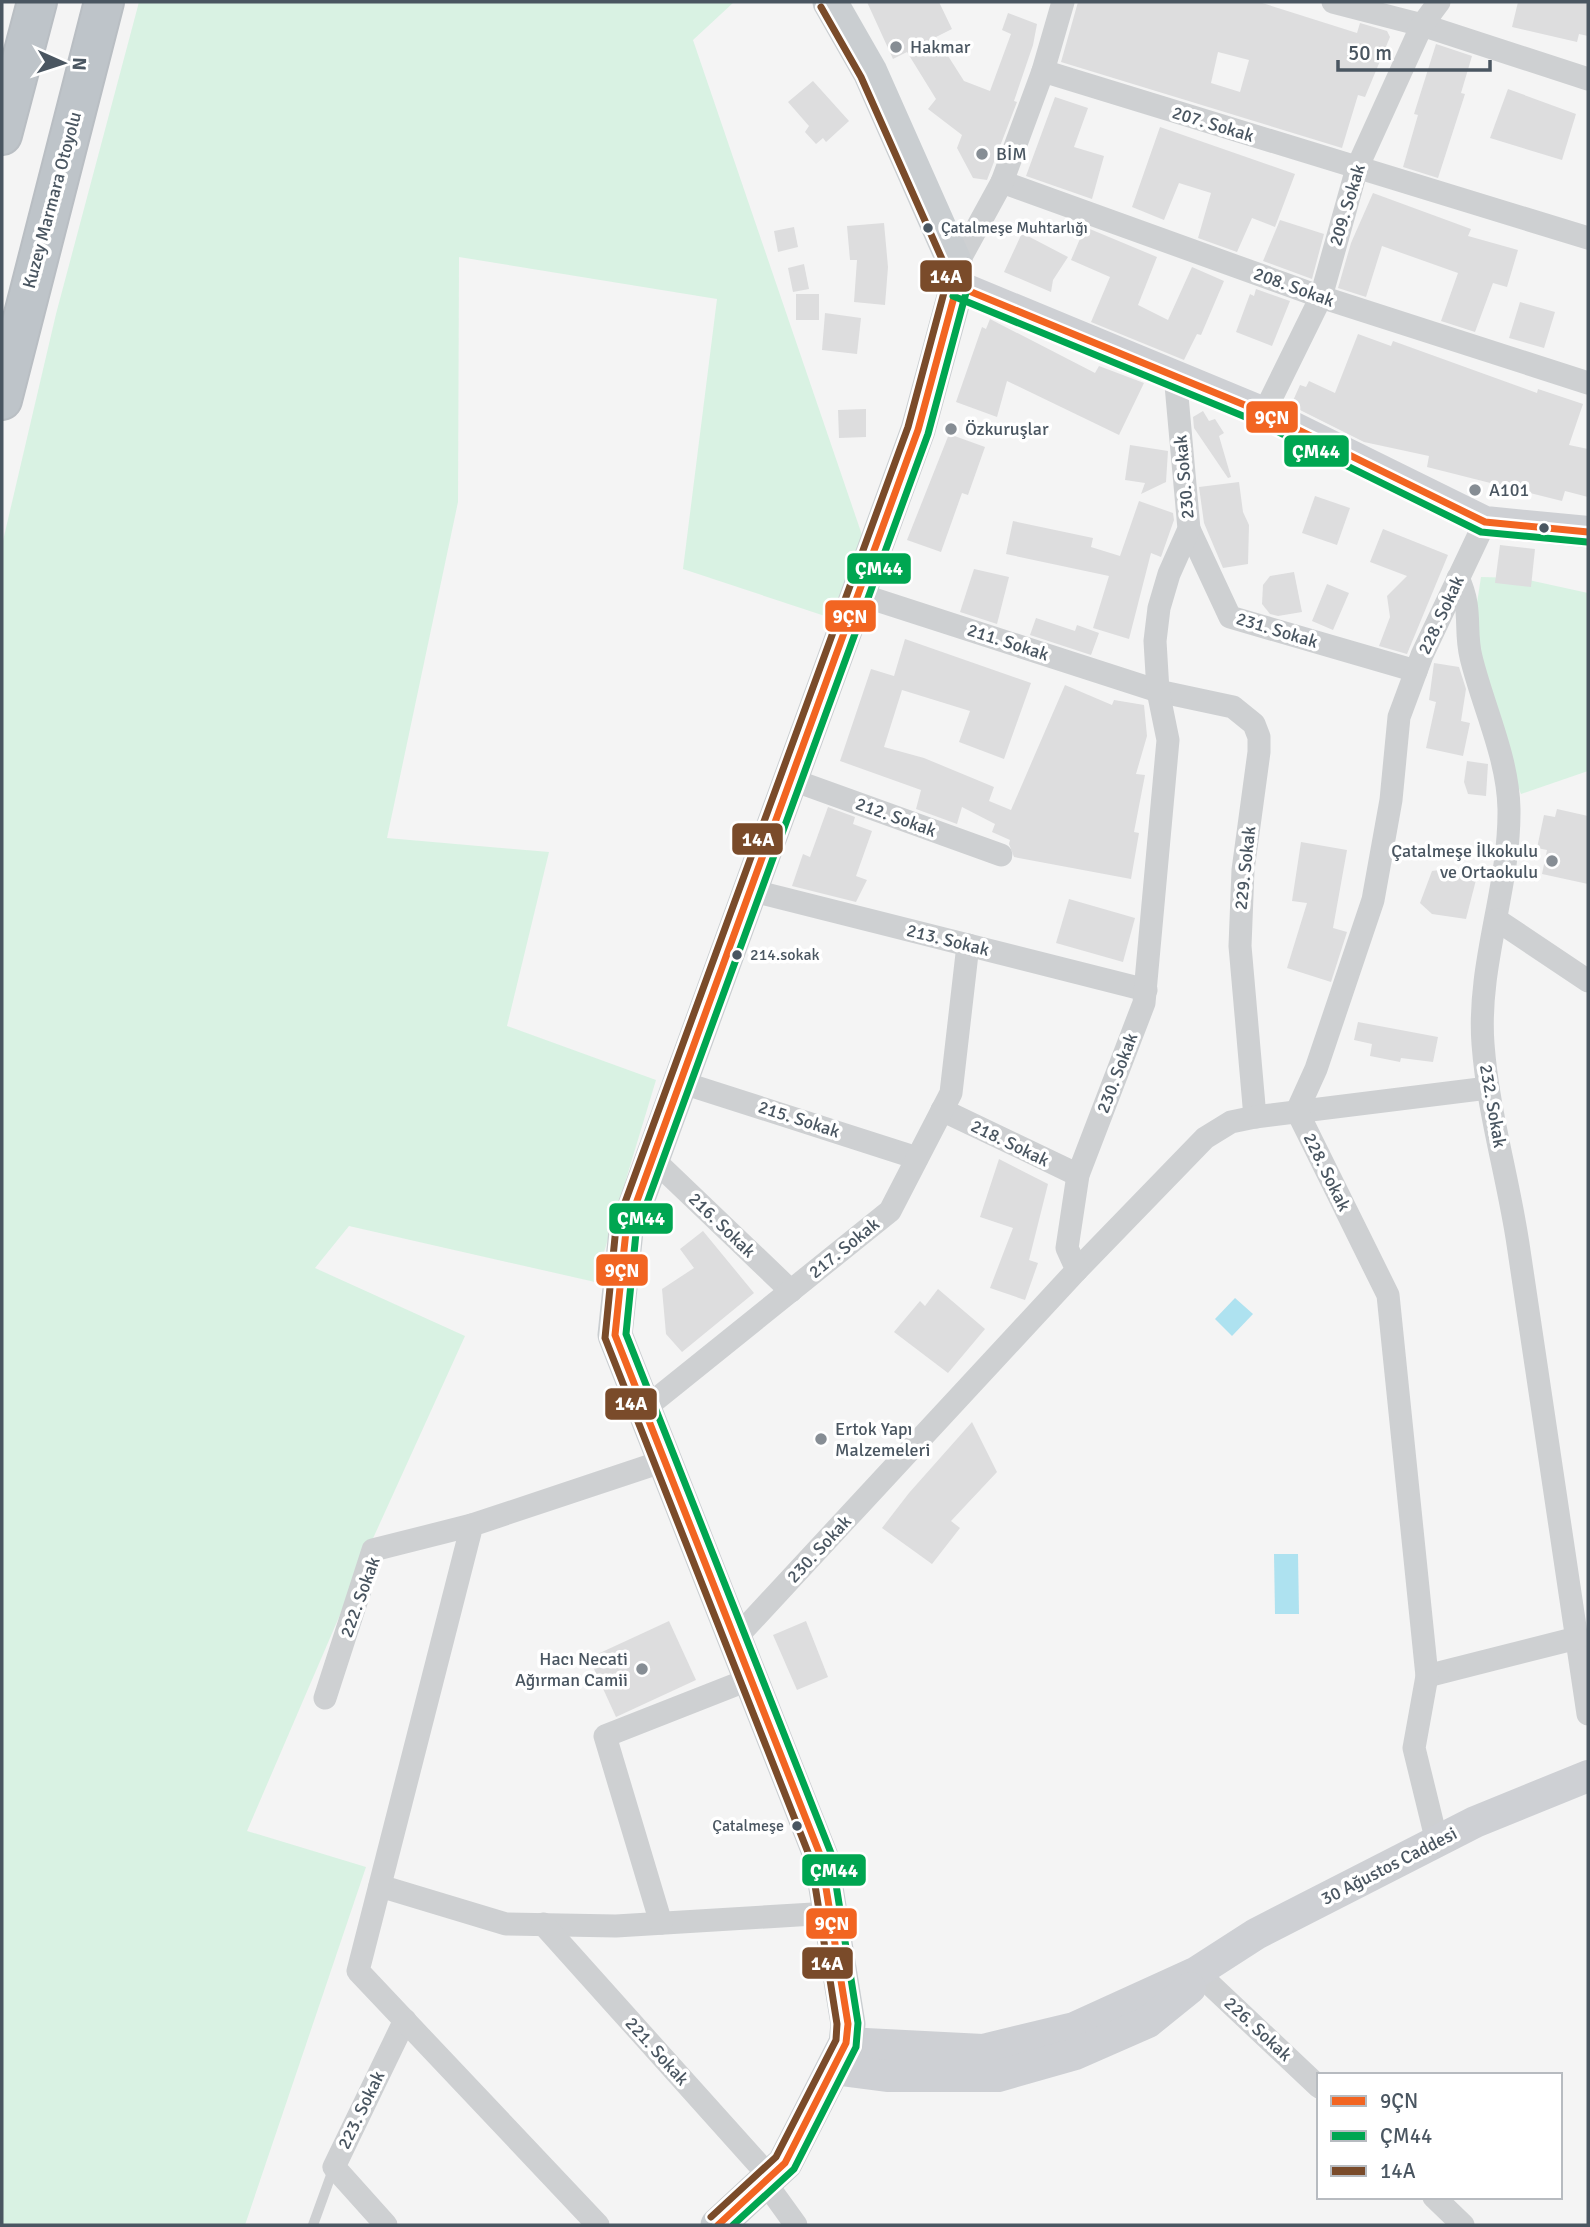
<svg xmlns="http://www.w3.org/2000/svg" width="1590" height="2227" font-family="Signika,sans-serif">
<rect width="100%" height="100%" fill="#f4f4f4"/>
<!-- green -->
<g fill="#d9f2e3">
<polygon points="139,2 734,2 693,40 862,535 831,618 683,569 717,299 459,257 458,502 387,838 549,852 507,1026 656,1080 595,1282 349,1226 315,1268 465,1336 370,1545 247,1831 366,1867 245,2225 2,2225 2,545 56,314"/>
<polygon points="1481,577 1520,578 1588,593 1588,771 1521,794 1469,655"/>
</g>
<!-- water -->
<g fill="#aee2f0">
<polygon points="1235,1298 1253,1314 1232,1336 1215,1319"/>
<polygon points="1274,1554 1298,1554 1299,1614 1275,1614"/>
</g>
<!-- building -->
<g fill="#ddddde" fill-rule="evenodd">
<polygon points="867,2 939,2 952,29 936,37 964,81 990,91 1011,34 1002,30 1008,13 1037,24 1033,45 1014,101 1017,102 987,180 973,178 957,148 962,135 928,109 936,99 907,52 893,59"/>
<path d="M1078,2H1259L1357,33L1360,23L1387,31L1390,37L1365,97L1358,95L1342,148L1061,62ZM1218,52L1249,60L1240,92L1211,83Z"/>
<polygon points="1518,2 1588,2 1588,36 1579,34 1577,42 1512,27"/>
<polygon points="1436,44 1472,56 1461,93 1465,94 1438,178 1403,167 1418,115 1414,114"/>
<polygon points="813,81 849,121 826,142 823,138 816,144 805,132 809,126 788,102"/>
<polygon points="1508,89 1576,114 1562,160 1490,138"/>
<polygon points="1055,97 1088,108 1074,147 1104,156 1092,199 1026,176"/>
<polygon points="1160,127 1295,174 1275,227 1252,218 1237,252 1198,238 1211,193 1179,183 1164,220 1132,207"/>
<polygon points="1373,193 1471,229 1468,236 1518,250 1507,287 1493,283 1475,332 1441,321 1458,273 1382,246 1366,297 1338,288 1351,243"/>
<polygon points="1280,220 1324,234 1312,279 1263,261"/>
<polygon points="884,223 888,267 885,305 854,302 857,260 850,260 847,226"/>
<polygon points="794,227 798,247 778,252 774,231"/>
<polygon points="1085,227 1157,257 1138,305 1168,320 1192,267 1224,281 1201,335 1197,334 1184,360 1091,322 1110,277 1071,260"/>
<polygon points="1022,233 1068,257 1053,280 1051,292 1004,272"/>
<polygon points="804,264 809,289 793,292 788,268"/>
<polygon points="1256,289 1290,301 1272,346 1236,332 1250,294 1254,296"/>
<rect x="796" y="294" width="23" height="26"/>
<polygon points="1520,302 1555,312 1544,348 1509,338"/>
<polygon points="825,313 861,318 857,354 822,350"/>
<polygon points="990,319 1095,373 1099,366 1144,383 1119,435 1007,381 997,417 956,402 982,327 986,329"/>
<polygon points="1358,334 1391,346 1393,341 1537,393 1538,389 1583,404 1569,445 1588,449 1588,497 1565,491 1562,501 1427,467 1429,456 1364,442 1298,409 1300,406 1292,403 1300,385 1306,387 1309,381 1335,393"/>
<polygon points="866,409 866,437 839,438 838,410"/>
<polygon points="1203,411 1209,421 1215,419 1224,433 1219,436 1231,477 1228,478 1194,428 1193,417"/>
<polygon points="949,434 985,447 968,495 962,493 941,552 907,540"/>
<polygon points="1130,445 1168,451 1166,482 1141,494 1145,483 1125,480"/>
<polygon points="1239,482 1243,512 1249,525 1248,564 1223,568 1204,523 1199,487"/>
<polygon points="1315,496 1350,508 1337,545 1302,533"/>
<polygon points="1139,501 1173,513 1174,520 1161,557 1151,553 1129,639 1093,628 1109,576 1006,554 1013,521 1093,538 1091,547 1120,556"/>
<polygon points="1383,529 1448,555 1407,654 1379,646 1390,617 1387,596 1407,576 1370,562"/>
<polygon points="1500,545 1535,549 1531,587 1495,583"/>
<polygon points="974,569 1009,577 997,624 960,612"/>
<polygon points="1294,572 1302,612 1278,616 1270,614 1262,604 1263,585 1270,576"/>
<polygon points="1327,584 1349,593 1333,630 1312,621"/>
<polygon points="1036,618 1075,631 1077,625 1099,633 1091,655 1030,635"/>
<polygon points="905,639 1031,683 1004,759 959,742 970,711 902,690 884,747 924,758 994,787 989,801 1011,810 1065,685 1112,705 1114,700 1144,705 1147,736 1136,774 1145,775 1134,832 1139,833 1131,879 1014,857 1009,844 1010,840 992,832 995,824 962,807 957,824 916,809 921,790 840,761 871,669 894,676"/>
<polygon points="1434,663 1459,667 1466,689 1461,721 1470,723 1463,756 1426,748 1436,702 1429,700"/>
<polygon points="1467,761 1488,764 1486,796 1468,794 1464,782"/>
<polygon points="828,807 855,817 853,824 872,831 856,876 867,880 856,902 792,886 803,854 810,857"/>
<polygon points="1557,809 1588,816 1588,884 1542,874 1547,850 1537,848 1544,815 1555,817"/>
<polygon points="1301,842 1347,850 1333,928 1347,932 1331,982 1287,968 1307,903 1292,901"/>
<polygon points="1445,869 1477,876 1466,919 1432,914 1420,903 1432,871"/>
<polygon points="1069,899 1135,918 1123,962 1056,943"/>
<polygon points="1358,1022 1438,1037 1433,1062 1401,1058 1400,1062 1370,1056 1372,1044 1354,1040"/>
<polygon points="999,1159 1048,1184 1029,1260 1038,1263 1025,1300 990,1288 1013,1228 980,1217"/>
<polygon points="703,1231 754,1293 682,1352 666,1334 662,1289 694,1268 680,1249"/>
<polygon points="938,1289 985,1329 948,1373 894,1332 920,1301 925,1306"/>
<polygon points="972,1422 997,1472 951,1521 960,1528 932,1564 882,1528 909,1493"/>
<polygon points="669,1621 696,1680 616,1717 589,1658"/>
<polygon points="806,1621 828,1677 797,1690 773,1635"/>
</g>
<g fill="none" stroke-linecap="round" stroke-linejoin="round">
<!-- highway casing -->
<g stroke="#b9bec3" stroke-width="42">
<g id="highway">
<polyline points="2,135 37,2"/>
<polyline points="2,400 104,2"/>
</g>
</g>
<!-- lane -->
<polyline stroke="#ced0d2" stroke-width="10" points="313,2225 334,2167"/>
<!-- street -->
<g stroke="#ced0d2" stroke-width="23">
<polyline points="1333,2 1422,25 1588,79"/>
<polyline points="1043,71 1063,2"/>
<polyline points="1002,182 1321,297 1588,383"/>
<polyline points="956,266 1002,182 1043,71 1588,238"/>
<polyline points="1264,413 1321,297 1357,168 1422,25 1439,2"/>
<polyline points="1189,529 1230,617 1416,671"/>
<path d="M1458,578C1473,610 1464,628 1471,657C1483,707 1508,757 1509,809C1510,888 1477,964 1483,1044C1488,1112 1508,1177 1518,1244C1542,1400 1564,1557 1588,1714"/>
<polyline points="858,594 1158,691 1233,707 1254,724 1259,737 1259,752 1243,870 1240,946 1255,1117"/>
<polyline points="790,779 1001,855"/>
<polyline points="750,890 1146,990"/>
<polyline points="1497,920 1588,981"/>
<polyline points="680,1082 917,1158"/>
<polyline points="942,1110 1078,1175"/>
<polyline points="653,1159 791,1291"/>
<polyline points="1077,1270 1205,1138 1231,1122 1255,1117 1488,1088"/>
<polyline points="644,1409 890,1211 951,1093 968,945"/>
<polyline points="734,1640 1077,1270 1067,1248 1078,1175 1144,1003 1168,740 1158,691 1155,641 1159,608 1169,574 1189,529 1175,374"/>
<polyline points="1427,1676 1577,1638"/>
<polyline points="325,1698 373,1550 472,1525"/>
<polyline points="1437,1842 1414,1748 1427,1676 1388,1295 1297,1111 1316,1069 1373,900 1391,800 1399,717 1422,655 1485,522"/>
<polyline points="380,1886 506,1924 616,1926 830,1913"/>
<polyline points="661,1923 605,1736 750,1679"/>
<polyline points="543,1924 770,2177"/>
<polyline points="1197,1972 1319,2087"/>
<polyline points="765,2182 796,2225"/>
<polyline points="1434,2197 1463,2225"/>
<polyline points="386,2225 334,2167 405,2020"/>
<polyline points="598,2225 358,1971 472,1525 664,1461"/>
</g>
<!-- secondary -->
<g stroke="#ced0d4" stroke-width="32">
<polyline points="957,286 1264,413 1485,522 1588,532"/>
<polyline points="846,2043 983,2050 1074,2028 1197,1972 1256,1934 1475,1822 1588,1776"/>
<polyline points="833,2069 887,2076 998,2076 1075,2054 1148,2022 1190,1988"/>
</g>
<!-- primary -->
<polyline stroke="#caced1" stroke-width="35" points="718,2225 785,2163 846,2043 848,2024 821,1857 615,1335 626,1231 918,430 957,286 956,266 870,72 830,2"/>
<!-- highway -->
<use href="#highway" stroke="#bec4c9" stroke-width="38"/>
<!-- bus-1 casing -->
<g stroke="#fff" stroke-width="12">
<g id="bus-1">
<polyline points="957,286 1264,413 1485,522 1588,532"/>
<polyline points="718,2225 785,2163 846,2043 848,2024 821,1857 615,1335 626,1231 918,430 957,286"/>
</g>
</g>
<!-- bus-2 casing -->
<g stroke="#fff" stroke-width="12">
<g id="bus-2">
<polyline points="953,296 1260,423 1481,532 1587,542"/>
<polyline points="733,2225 794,2169 856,2047 858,2023 831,1853 626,1334 636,1233 928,434 967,289"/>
</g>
</g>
<!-- bus-3 casing -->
<g stroke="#fff" stroke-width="12">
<polyline id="bus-3" points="711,2217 776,2157 836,2040 837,2024 811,1860 605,1338 616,1227 908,427 946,285 946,268 861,77 821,7"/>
</g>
<!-- bus-1 -->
<use href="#bus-1" stroke="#f26522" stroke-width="7"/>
<!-- bus-2 -->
<use href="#bus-2" stroke="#00a651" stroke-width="7"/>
<!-- bus-3 -->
<use href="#bus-3" stroke="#7a4b2a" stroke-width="7"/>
</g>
<!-- markers -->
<g fill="#868d94" stroke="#fff" stroke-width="2.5">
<circle cx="896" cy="47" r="7"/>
<circle cx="982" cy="154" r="7"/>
<circle cx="951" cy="429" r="7"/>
<circle cx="1475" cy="490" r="7"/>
<circle cx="1552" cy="861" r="7"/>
<circle cx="821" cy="1439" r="7"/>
<circle cx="642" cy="1669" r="7"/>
</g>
<g fill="#4a5661" stroke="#fff" stroke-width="2.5">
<circle cx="928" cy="228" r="6"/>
<circle cx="1544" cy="528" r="6"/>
<circle cx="737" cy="955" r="6"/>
<circle cx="797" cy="1826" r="6"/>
</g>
<g text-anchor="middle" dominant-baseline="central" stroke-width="7" stroke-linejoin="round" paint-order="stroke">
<!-- bus labels -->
<g font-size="16" fill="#4a5661" stroke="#fff" text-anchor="start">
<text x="941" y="228">Çatalmeşe Muhtarlığı</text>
<text x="750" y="955">214.sokak</text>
<text x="784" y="1826" text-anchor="end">Çatalmeşe</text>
</g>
<!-- poi labels -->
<g font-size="18" fill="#4a5661" stroke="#fff" text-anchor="start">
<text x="910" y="47">Hakmar</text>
<text x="996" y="154">BİM</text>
<text x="965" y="429">Özkuruşlar</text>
<text x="1489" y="490">A101</text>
<text x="1538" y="851" text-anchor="end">Çatalmeşe İlkokulu<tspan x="1538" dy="21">ve Ortaokulu</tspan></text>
<text x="835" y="1429">Ertok Yapı<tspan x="835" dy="21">Malzemeleri</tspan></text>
<text x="628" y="1659" text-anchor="end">Hacı Necati<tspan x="628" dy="21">Ağırman Camii</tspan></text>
</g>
<!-- street labels -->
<g font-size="18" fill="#4a5661" stroke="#fff">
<text transform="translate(1213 124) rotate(17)">207. Sokak</text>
<text transform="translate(52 200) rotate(-75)">Kuzey Marmara Otoyolu</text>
<text transform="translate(1347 205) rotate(-73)">209. Sokak</text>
<text transform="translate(1294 287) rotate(20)">208. Sokak</text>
<text transform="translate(1184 477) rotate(-95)">230. Sokak</text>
<text transform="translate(1441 615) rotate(-65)">228. Sokak</text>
<text transform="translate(1277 630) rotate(17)">231. Sokak</text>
<text transform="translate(1008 642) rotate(18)">211. Sokak</text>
<text transform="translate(896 817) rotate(20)">212. Sokak</text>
<text transform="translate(1245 868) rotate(-84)">229. Sokak</text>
<text transform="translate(948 940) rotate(14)">213. Sokak</text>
<text transform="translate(1117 1073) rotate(-69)">230. Sokak</text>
<text transform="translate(1493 1106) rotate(80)">232. Sokak</text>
<text transform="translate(799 1119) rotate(18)">215. Sokak</text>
<text transform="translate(1010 1143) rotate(26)">218. Sokak</text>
<text transform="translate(1327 1172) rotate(64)">228. Sokak</text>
<text transform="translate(722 1225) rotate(44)">216. Sokak</text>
<text transform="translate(844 1248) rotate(-39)">217. Sokak</text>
<text transform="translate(819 1549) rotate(-47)">230. Sokak</text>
<text transform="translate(360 1597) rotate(-70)">222. Sokak</text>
<text transform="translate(1389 1866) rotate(-27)">30 Ağustos Caddesi</text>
<text transform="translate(1258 2029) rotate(43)">226. Sokak</text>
<text transform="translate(657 2051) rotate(48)">221. Sokak</text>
<text transform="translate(361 2110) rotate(-64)">223. Sokak</text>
</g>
</g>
<g stroke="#fff" stroke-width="2.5">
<rect x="919" y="259" width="54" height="34" rx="7" fill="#7a4b2a"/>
<rect x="1245" y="400" width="54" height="34" rx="7" fill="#f26522"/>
<rect x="1283" y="434" width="67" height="34" rx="7" fill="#00a651"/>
<rect x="846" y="552" width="66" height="33" rx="7" fill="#00a651"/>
<rect x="824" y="599" width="53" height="34" rx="7" fill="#f26522"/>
<rect x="731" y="822" width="53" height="34" rx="7" fill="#7a4b2a"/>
<rect x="608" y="1202" width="66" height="33" rx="7" fill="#00a651"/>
<rect x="595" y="1253" width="54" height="34" rx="7" fill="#f26522"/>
<rect x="604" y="1387" width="54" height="34" rx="7" fill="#7a4b2a"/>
<rect x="801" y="1853" width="66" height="34" rx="7" fill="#00a651"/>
<rect x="805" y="1907" width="53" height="33" rx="7" fill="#f26522"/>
<rect x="801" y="1946" width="53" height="34" rx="7" fill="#7a4b2a"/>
</g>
<g font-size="19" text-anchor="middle" font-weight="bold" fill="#fff">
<text x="946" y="283">14A</text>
<text x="1272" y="424">9ÇN</text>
<text x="1316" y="458">ÇM44</text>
<text x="879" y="575">ÇM44</text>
<text x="850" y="623">9ÇN</text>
<text x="758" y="846">14A</text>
<text x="641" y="1225">ÇM44</text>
<text x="622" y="1277">9ÇN</text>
<text x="631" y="1410">14A</text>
<text x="834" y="1877">ÇM44</text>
<text x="832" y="1930">9ÇN</text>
<text x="827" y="1970">14A</text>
</g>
<!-- border -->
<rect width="1590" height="2227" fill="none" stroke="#4a5661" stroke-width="7"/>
<!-- legend -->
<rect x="1317" y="2073" width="245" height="126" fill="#ffffff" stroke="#b7bbc0" stroke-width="2"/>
<rect x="1331" y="2096" width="35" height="10" fill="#f26522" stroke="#b7bbc0" stroke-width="2"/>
<text x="1380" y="2108" font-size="21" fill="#4a5661">9ÇN</text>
<rect x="1331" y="2131" width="35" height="10" fill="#00a651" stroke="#b7bbc0" stroke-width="2"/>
<text x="1380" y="2143" font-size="21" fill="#4a5661">ÇM44</text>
<rect x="1331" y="2166" width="35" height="10" fill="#7a4b2a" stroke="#b7bbc0" stroke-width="2"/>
<text x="1380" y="2178" font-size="21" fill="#4a5661">14A</text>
<!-- north arrow -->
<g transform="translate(63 63) rotate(93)" stroke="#ffffff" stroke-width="5" paint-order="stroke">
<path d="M0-5L12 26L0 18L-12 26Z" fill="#4a5661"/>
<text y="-10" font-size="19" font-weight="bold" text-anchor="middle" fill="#4a5661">N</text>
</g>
<!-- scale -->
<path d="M1338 60v10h152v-10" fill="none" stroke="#4a5661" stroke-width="3.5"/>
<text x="1348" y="60" font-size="21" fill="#4a5661" stroke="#ffffff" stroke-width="5" paint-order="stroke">50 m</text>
</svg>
